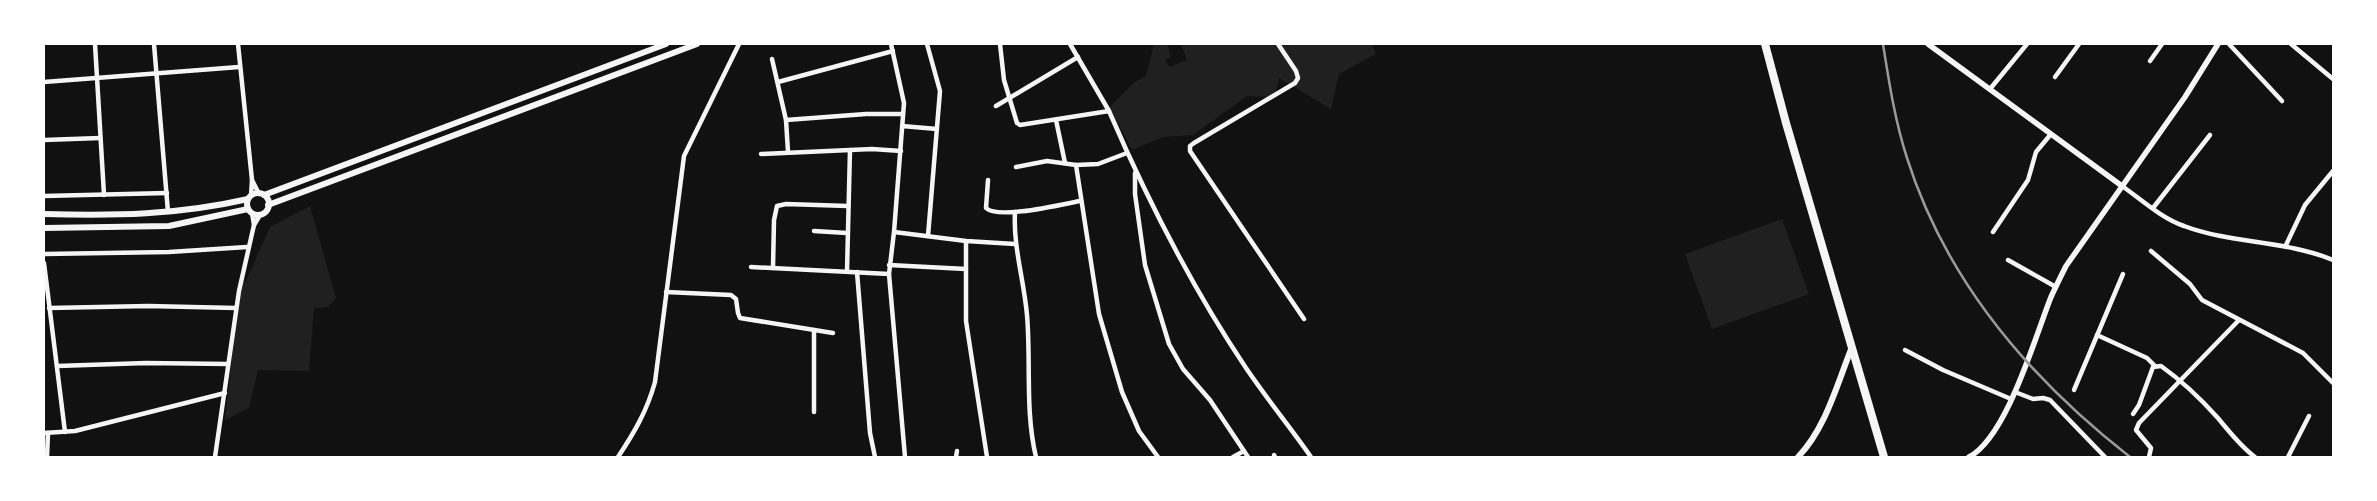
<svg xmlns="http://www.w3.org/2000/svg" width="2377" height="501" font-family="Montserrat,sans-serif">
<rect width="100%" height="100%" fill="#111"/>
<!-- green -->
<g fill="#202020">
<polygon points="1154,44 1167,44 1171,57 1165,60 1169,67 1187,60 1181,44 1372,44 1376,54 1339,74 1331,109 1279,78 1275,97 1247,96 1193,135 1163,137 1132,150 1110,107 1135,82 1146,76"/>
<polygon points="310,206 336,298 328,307 314,308 309,371 258,370 249,408 225,420 240,284 246,281 270,227"/>
<polygon points="1782,219 1809,294 1712,329 1685,254"/>
</g>
<g fill="none" stroke-linecap="round" stroke-linejoin="round">
<!-- minor -->
<g stroke="#f5f5f5" stroke-width="4.5">
<polyline points="95,44 104,195"/>
<polyline points="154,44 168,212"/>
<polyline points="238,44 252,180"/>
<polyline points="891,44 904,103 894,232 889,274 905,457"/>
<polyline points="927,44 940,91 928,236"/>
<path d="M1000,44L1004,80L1017,123L1020,125L1109,111C1147,199 1193,289 1246,368C1267,399 1290,427 1311,457"/>
<polyline points="1070,44 1109,111"/>
<polyline points="1278,44 1296,71 1298,78 1295,83 1194,143 1190,146 1190,151 1304,319"/>
<polyline points="2229,44 2282,101"/>
<polyline points="2291,44 2333,79"/>
<polyline points="772,59 786,120 788,152"/>
<polyline points="2150,61 2162,44"/>
<polyline points="2055,77 2079,44"/>
<polyline points="44,82 239,67"/>
<polyline points="778,82 893,51"/>
<polyline points="1990,89 2027,44"/>
<polyline points="996,106 1078,57"/>
<polyline points="786,120 866,114 903,114"/>
<polyline points="1056,120 1065,163"/>
<polyline points="902,126 937,129"/>
<polyline points="44,140 100,138"/>
<polyline points="761,154 872,149 901,151"/>
<polyline points="1076,165 1099,314 1122,392 1139,431 1158,457"/>
<polyline points="1016,167 1047,161 1076,165 1098,164 1127,153"/>
<polyline points="1135,173 1135,194 1145,265 1169,344 1183,369 1210,400 1248,457"/>
<path d="M988,180L986,208C998,220 1063,204 1080,201"/>
<path d="M2122,186C2142,200 2161,218 2184,226C2232,244 2285,240 2333,260"/>
<polyline points="44,196 167,193"/>
<polyline points="251,196 252,180 259,194"/>
<polyline points="2153,208 2210,135"/>
<path d="M1015,212C1013,247 1024,280 1027,315C1031,362 1025,412 1036,457"/>
<polyline points="252,213 254,225 260,215"/>
<polyline points="814,231 847,233"/>
<polyline points="894,232 966,241 1015,244"/>
<polyline points="1993,232 2028,180 2036,152 2051,134"/>
<polyline points="966,241 966,321 987,457"/>
<polyline points="2286,245 2305,205 2333,171"/>
<polyline points="2151,251 2190,284 2202,300 2303,353 2333,383"/>
<polyline points="44,254 169,252 247,247"/>
<polyline points="2008,260 2056,287"/>
<polyline points="44,263 65,432"/>
<polyline points="889,265 966,269"/>
<polyline points="751,267 889,274"/>
<polyline points="773,268 774,220 777,206 786,204 848,206"/>
<polyline points="847,271 850,150"/>
<polyline points="857,272 870,433 875,457"/>
<polyline points="666,292 731,295 736,299 738,313 740,318 833,333"/>
<polyline points="49,308 148,306 236,308"/>
<polyline points="814,330 814,412"/>
<polyline points="2097,335 2147,358 2155,366"/>
<polyline points="1905,350 1943,370 2011,399"/>
<polyline points="57,366 146,363 228,364"/>
<polyline points="2074,390 2123,274"/>
<polyline points="2015,392 2033,399 2043,398 2050,400 2105,457"/>
<path d="M2133,414L2139,405L2153,367L2161,366C2182,381 2200,398 2217,417C2229,431 2240,446 2255,457"/>
<polyline points="44,433 75,431 225,393"/>
<polyline points="1274,455 1275,457"/>
<polyline points="47,457 48,433"/>
<polyline points="215,457 239,291 254,225"/>
<path d="M618,457C634,433 647,411 655,382L684,156L739,44"/>
<polyline points="956,457 957,451"/>
<polyline points="1233,457 1244,451"/>
<polyline points="2149,457 2151,448 2136,430 2139,423 2239,320"/>
<polyline points="2288,457 2309,416"/>
</g>
<!-- tertiary -->
<g stroke="#f5f5f5" stroke-width="5.5">
<polyline points="1928,44 2122,186"/>
<path d="M1969,457C2007,437 2035,337 2051,297C2056,286 2061,276 2066,266L2185,97L2218,44"/>
</g>
<!-- secondary -->
<g stroke="#f5f5f5" stroke-width="6">
<circle cx="258" cy="204" r="11"/>
<polyline points="264,195 666,44"/>
<polyline points="268,205 697,44"/>
<path d="M44,214C115,216 178,215 248,199"/>
<polyline points="44,228 169,226 248,209"/>
<path d="M1798,457C1826,428 1837,384 1852,347"/>
</g>
<!-- trunk -->
<polyline stroke="#f5f5f5" stroke-width="8" points="1765,44 1786,123 1884,457"/>
<!-- rail -->
<path stroke="#9a9a9a" stroke-width="2.5" d="M1883,44C1889,82 1895,121 1907,158C1946,281 2030,379 2130,457"/>
</g>
<!-- border -->
<rect width="2377" height="501" fill="none" stroke="#ffffff" stroke-width="90"/>
</svg>
